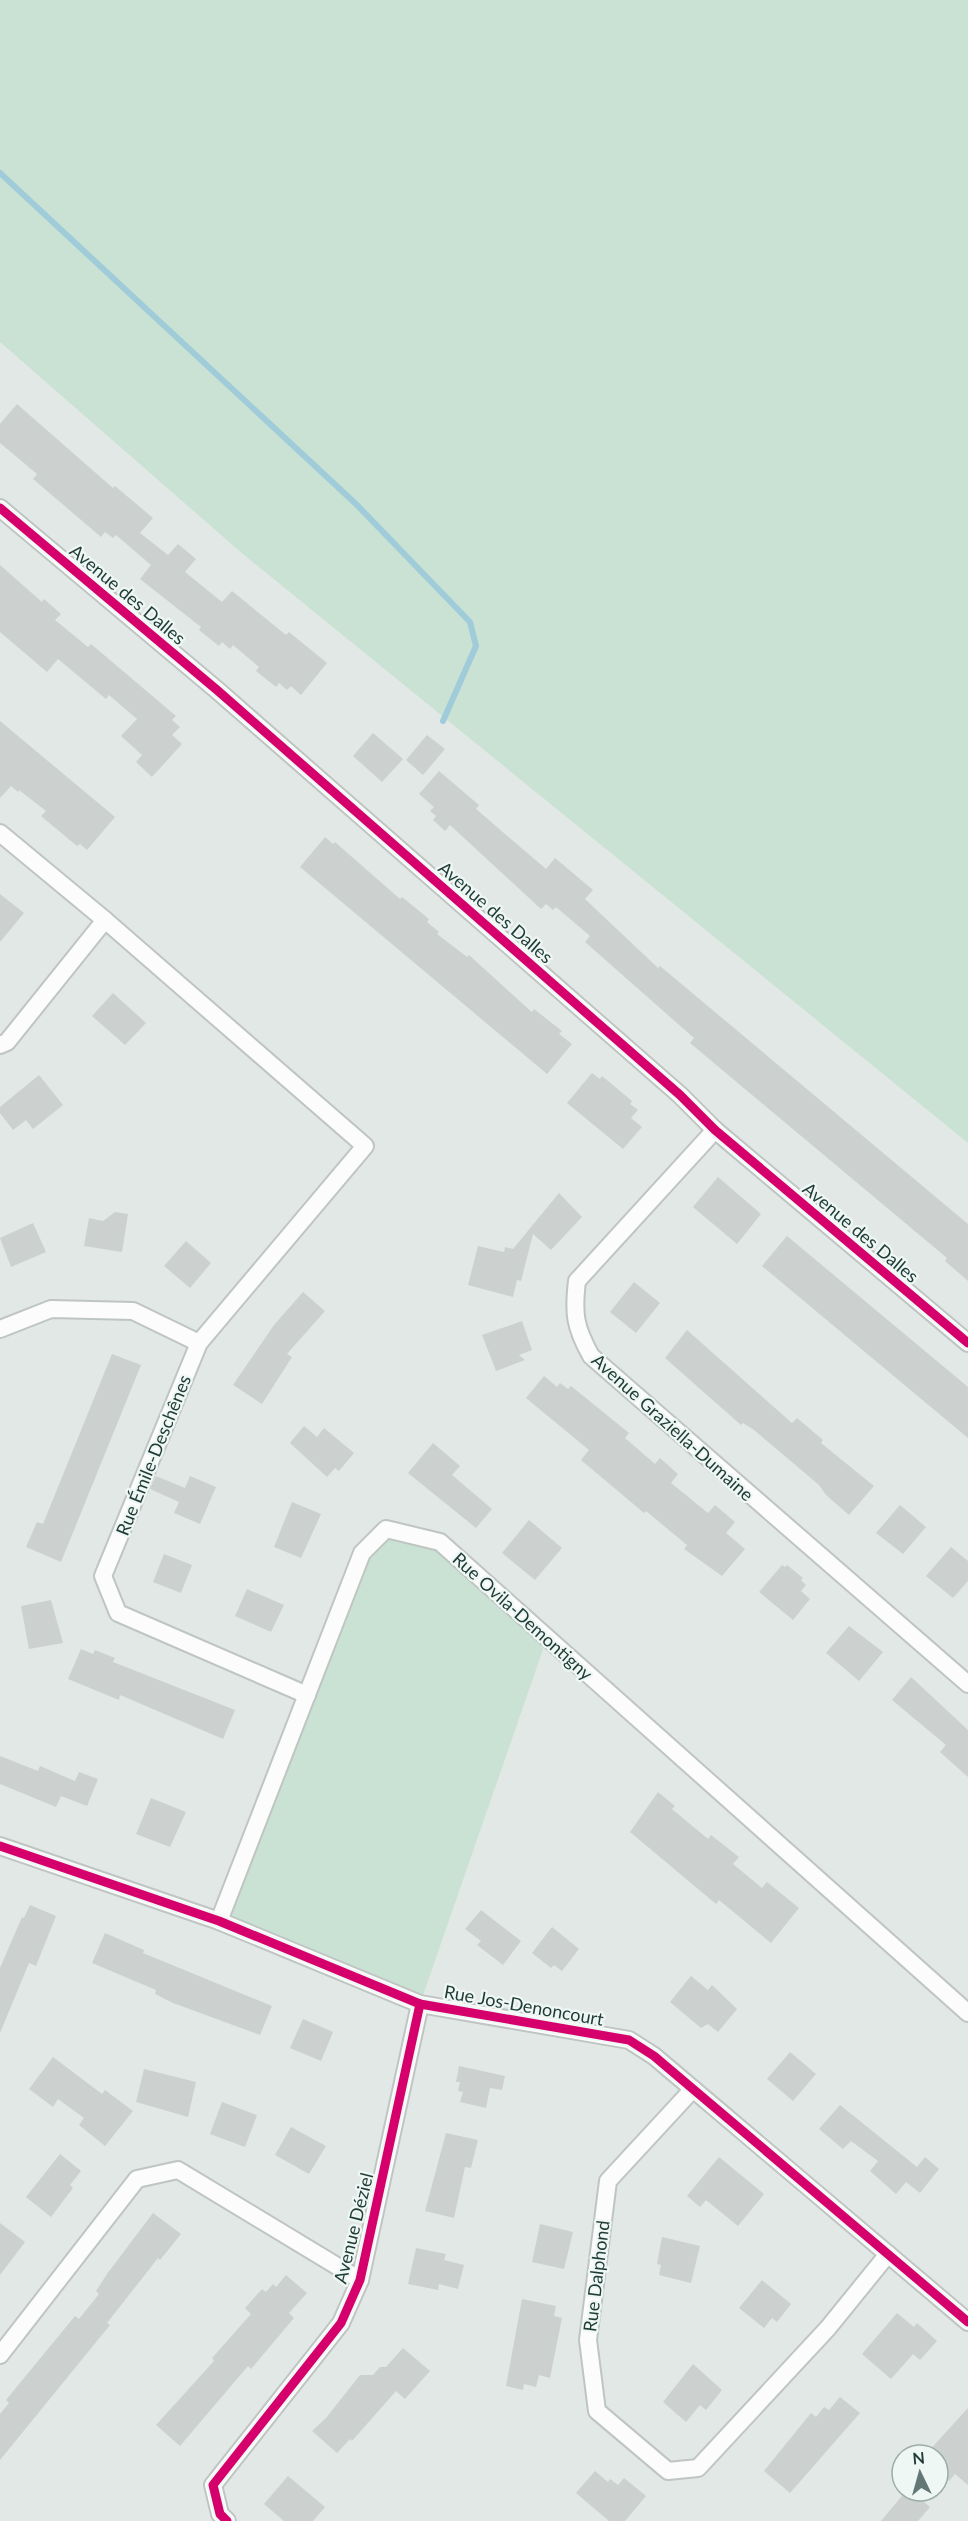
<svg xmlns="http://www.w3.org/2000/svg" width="968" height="2521" font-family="Lato,sans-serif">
<rect width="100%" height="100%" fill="#e2e8e6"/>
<!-- green -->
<g fill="#cae2d4">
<polygon points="0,0 968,0 968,1143 244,555 0,342"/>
<polygon points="386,1529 440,1542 547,1638 420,2004 219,1921 362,1553"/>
</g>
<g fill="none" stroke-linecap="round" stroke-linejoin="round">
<!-- stream -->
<polyline stroke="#a0cbd9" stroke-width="6" points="0,173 356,504 470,622 476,646 443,721"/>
</g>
<!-- building -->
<g fill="#ccd1d0">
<polygon points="17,404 113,488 115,486 153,518 140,533 168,555 178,544 196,559 185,572 222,602 232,591 286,635 289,632 327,663 301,695 291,686 287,690 279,683 276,687 256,671 259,667 233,645 230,649 222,642 219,646 199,630 201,627 140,579 151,565 116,535 113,538 105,532 101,537 33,479 37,474 0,443 0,424"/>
<polygon points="0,565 42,602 44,599 61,614 55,620 88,647 91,644 176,716 172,720 180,727 172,735 182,744 152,777 136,762 142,755 121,736 137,719 109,695 106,699 58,659 47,672 0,632"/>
<polygon points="0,721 115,817 87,850 80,844 77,846 41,816 46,811 19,790 18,792 11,786 0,798"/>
<polygon points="373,733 403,759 382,782 353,756"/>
<polygon points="427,735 445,749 423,775 406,760"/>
<polygon points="439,771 479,805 476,809 546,869 555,858 593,890 585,899 658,968 660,966 968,1224 968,1281 945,1261 947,1258 690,1043 694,1038 585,942 590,936 556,907 553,910 546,904 541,909 450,825 445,831 433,820 436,816 430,811 434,807 419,794"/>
<polygon points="325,837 333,844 335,842 400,899 402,897 429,919 427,922 439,932 437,934 467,957 469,955 524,1005 532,1012 534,1009 562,1031 559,1034 572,1044 547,1074 300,867"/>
<polygon points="0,894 24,913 0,942"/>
<polygon points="113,993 146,1023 125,1045 92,1016"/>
<polygon points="592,1073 600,1079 602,1076 632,1101 630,1104 638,1110 631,1118 642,1127 623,1149 567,1103"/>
<polygon points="39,1075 63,1105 33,1129 26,1120 13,1130 0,1113 0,1107"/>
<polygon points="718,1177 761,1214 737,1244 693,1207"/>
<polygon points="559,1193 582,1217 551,1250 533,1234 521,1281 517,1280 513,1297 468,1285 478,1246 504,1252 505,1247 513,1249"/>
<polygon points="115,1212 128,1214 122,1252 84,1246 89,1218 103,1221"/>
<polygon points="33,1223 46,1252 11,1267 0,1238"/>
<polygon points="787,1236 968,1387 968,1438 762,1266"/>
<polygon points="186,1241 211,1263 190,1288 164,1266"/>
<polygon points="634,1282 660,1303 636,1333 610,1312"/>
<polygon points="303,1292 325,1311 287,1354 292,1357 262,1404 233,1385 274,1325"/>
<polygon points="522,1321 532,1350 519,1355 525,1360 496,1371 482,1335"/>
<polygon points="687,1330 792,1423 797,1418 823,1440 821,1443 874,1486 849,1515 826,1495 819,1485 754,1430 743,1423 741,1425 665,1358"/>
<polygon points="112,1354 141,1365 61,1562 26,1547 37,1522 43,1524"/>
<polygon points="544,1376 557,1387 560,1383 568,1389 571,1386 629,1433 625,1438 655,1464 660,1458 678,1474 671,1483 708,1513 715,1505 735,1522 726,1533 745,1549 722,1576 684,1549 687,1545 646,1511 644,1513 581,1460 589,1450 526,1398"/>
<polygon points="304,1426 317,1437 324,1428 354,1453 339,1471 335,1468 327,1477 290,1443"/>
<polygon points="433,1443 460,1466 452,1475 492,1509 476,1528 408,1473"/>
<polygon points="156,1476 185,1488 190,1476 216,1487 200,1524 174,1513 179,1502 150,1489"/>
<polygon points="292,1502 321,1514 301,1558 274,1547"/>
<polygon points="900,1505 926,1527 903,1554 876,1533"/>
<polygon points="529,1520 562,1548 535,1580 502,1553"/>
<polygon points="951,1547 968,1561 968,1581 953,1598 926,1576"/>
<polygon points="164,1554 192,1565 181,1593 153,1582"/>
<polygon points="782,1565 785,1567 787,1565 803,1578 801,1580 806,1585 801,1591 810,1599 793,1620 759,1592"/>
<polygon points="247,1589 284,1605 271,1632 235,1616"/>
<polygon points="51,1600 63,1643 29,1649 21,1606"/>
<polygon points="849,1626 883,1652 859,1681 826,1653"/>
<polygon points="81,1649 93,1654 95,1650 115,1658 113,1662 235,1710 223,1739 120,1695 119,1700 68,1679"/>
<polygon points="911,1677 968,1730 968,1777 940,1752 946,1745 892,1700"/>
<polygon points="0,1756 38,1771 40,1766 75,1781 79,1772 98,1779 87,1806 61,1796 56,1807 0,1784"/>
<polygon points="658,1792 675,1806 672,1809 708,1839 711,1835 739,1857 733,1864 762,1888 767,1882 799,1908 771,1943 719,1900 716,1904 630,1832"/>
<polygon points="151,1798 186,1812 170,1847 136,1834"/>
<polygon points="30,1905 56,1916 36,1966 29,1963 0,2033 0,1968 22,1917 24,1918"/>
<polygon points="481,1910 521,1941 503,1965 477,1945 481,1941 465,1929"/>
<polygon points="552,1927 579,1949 562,1971 554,1965 551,1968 532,1953"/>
<polygon points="105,1933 144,1950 143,1953 272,2006 260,2035 173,2003 155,1994 156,1990 92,1963"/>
<polygon points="691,1976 708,1990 712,1985 737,2009 718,2032 708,2024 701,2028 670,2002"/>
<polygon points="303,2019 333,2032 321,2061 290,2048"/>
<polygon points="790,2052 816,2074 793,2101 767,2079"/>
<polygon points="53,2057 102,2094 105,2090 133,2111 105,2146 79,2125 84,2118 58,2099 53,2107 29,2089"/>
<polygon points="459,2066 505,2076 502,2090 490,2088 486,2108 460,2102 463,2092 458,2091 460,2082 456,2082"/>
<polygon points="144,2069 196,2082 188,2117 136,2102"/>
<polygon points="222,2102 257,2115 245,2147 210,2134"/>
<polygon points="840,2105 917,2167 925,2157 939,2169 920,2193 906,2182 896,2194 870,2171 878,2161 851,2141 843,2149 819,2129"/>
<polygon points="291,2127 326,2146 309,2174 275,2155"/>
<polygon points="446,2133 478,2140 471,2168 465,2167 454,2218 425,2211"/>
<polygon points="60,2154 81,2171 70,2185 73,2188 51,2217 26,2197"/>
<polygon points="719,2157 764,2194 738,2226 706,2200 700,2207 687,2196"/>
<polygon points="153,2213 181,2234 160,2260 158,2258 107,2323 110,2325 0,2460 0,2414 9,2403 6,2400 75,2316 79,2319 99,2294 96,2291 107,2274"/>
<polygon points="0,2223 25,2242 0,2275"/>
<polygon points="540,2224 573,2232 564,2269 532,2262"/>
<polygon points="662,2237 700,2246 691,2283 659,2275 661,2265 657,2264"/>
<polygon points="416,2248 446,2254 444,2260 464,2265 458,2289 439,2284 438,2290 408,2284"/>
<polygon points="286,2275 307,2293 289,2313 294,2318 251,2369 248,2366 180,2446 156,2425 214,2361 212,2358 251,2314 245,2308 262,2289 266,2292 273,2284 276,2287"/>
<polygon points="762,2280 791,2304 777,2322 772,2318 764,2328 739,2308"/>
<polygon points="522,2299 556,2306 554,2316 562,2318 550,2378 539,2375 536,2387 524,2384 523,2390 506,2386"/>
<polygon points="897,2313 914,2327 917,2323 937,2341 920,2360 913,2354 891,2379 862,2354"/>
<polygon points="403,2348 430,2371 405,2399 396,2391 352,2441 350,2439 337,2453 312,2431 326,2418 360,2375 373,2375 380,2367 386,2367"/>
<polygon points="693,2364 722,2390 706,2410 700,2405 686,2422 663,2402"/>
<polygon points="840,2397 860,2413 790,2493 764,2471 811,2413 816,2417 824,2407 829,2410"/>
<polygon points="968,2408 968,2485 955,2474 949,2481 938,2472 938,2455 925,2455"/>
<polygon points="595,2471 608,2482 610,2479 618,2485 624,2478 646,2496 625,2521 609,2521 576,2493"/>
<polygon points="288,2476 325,2507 313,2521 284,2521 264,2504"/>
<polygon points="906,2491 911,2491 930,2507 918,2521 881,2521"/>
</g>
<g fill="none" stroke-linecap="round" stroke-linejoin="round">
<!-- street casing -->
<g stroke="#bfc5c3" stroke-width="20">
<g id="street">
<polyline points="0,508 217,690 680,1095 715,1130 968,1343"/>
<polyline points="0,833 105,920 365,1146 199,1343 103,1576 118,1613 307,1695"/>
<polyline points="0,1045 7,1042 105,920"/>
<path d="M715,1130L577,1281C573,1314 575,1327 591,1356L968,1684"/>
<polyline points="0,1329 51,1309 133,1311 199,1343"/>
<polyline points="0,1846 219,1921 420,2004 629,2040 654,2056 968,2322"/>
<polyline points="219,1921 362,1553 386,1529 440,1542 968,2013"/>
<polyline points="693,2089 608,2181 588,2340 597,2411 668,2471 698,2468 828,2328 888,2254"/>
<polyline points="0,2355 137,2179 178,2170 360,2280"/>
<polyline points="227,2521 220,2514 213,2485 341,2323 360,2280 420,2004"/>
</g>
</g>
<!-- street -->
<use href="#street" stroke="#fbfcfb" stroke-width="16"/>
<!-- cycleway casing -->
<g stroke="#eff7f4" stroke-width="13">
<g id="cycleway">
<polyline points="0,508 217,690 680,1095 715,1130 968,1343"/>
<polyline points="0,1846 219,1921 420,2004 629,2040 654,2056 968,2322"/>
<polyline points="227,2521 220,2514 213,2485 341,2323 360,2280 420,2004"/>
</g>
</g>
<!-- cycleway -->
<use href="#cycleway" stroke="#d6006c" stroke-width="9"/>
</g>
<g text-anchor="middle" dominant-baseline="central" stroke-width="4.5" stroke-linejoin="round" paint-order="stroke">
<!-- street labels -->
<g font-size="18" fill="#1f3b36" stroke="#eff7f4">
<text transform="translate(128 594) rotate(40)">Avenue des Dalles</text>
<text transform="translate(496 912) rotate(41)">Avenue des Dalles</text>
<text transform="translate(861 1232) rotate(40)">Avenue des Dalles</text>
<text transform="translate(673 1427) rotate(42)">Avenue Graziella-Dumaine</text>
<text transform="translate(153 1455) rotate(-68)">Rue Émile-Deschênes</text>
<text transform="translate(523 1616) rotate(42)">Rue Ovila-Demontigny</text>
<text transform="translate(524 2005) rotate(10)">Rue Jos-Denoncourt</text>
<text transform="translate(353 2228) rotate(-76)">Avenue Déziel</text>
<text transform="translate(596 2276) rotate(-83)">Rue Dalphond</text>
</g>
</g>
<!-- north arrow -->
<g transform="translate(920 2473) rotate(355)"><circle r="28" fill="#eff7f4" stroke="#9caca8" stroke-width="1.5"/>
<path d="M0-4.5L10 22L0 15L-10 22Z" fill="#637874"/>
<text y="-9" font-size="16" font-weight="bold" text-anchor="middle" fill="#1f3b36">N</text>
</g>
</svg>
